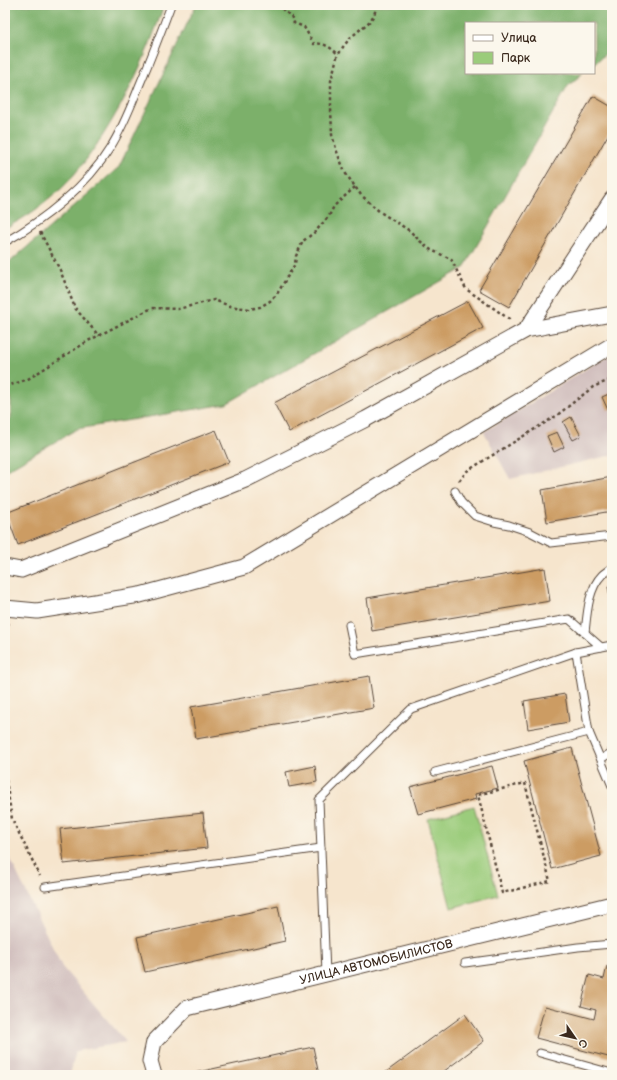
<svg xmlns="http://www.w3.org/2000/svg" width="617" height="1080" font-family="'Balsamiq Sans',sans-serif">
<rect width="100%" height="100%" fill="#fbf7ec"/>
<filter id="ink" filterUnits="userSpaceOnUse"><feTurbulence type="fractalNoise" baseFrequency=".025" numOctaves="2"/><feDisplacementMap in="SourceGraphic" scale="8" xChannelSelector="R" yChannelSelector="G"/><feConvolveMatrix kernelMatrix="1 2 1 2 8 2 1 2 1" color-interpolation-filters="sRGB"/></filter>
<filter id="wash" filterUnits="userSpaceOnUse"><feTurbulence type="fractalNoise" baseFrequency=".012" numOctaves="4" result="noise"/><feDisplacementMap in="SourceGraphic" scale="16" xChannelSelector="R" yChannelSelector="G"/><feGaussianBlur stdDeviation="0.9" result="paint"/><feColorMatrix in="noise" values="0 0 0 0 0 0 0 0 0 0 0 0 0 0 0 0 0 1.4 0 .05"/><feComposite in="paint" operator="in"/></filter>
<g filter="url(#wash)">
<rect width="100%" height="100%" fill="#f6e5cd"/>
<!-- industrial -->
<g fill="#d1bfbe">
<polygon points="612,353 612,455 510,479 484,432"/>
<polygon points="5,848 62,967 126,1042 76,1051 70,1075 5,1075"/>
</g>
<!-- green -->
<polygon fill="#9bcc7b" stroke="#6b7b4c" points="474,806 498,895 451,908 428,819"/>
<!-- forest -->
<g fill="#7cb06b" stroke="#5c6d44">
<path d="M5,5H164C145,61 121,112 86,160C76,172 66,186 53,196C39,208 22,220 5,228Z"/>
<polygon points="196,5 612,5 612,48 594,64 594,23 466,23 466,73 583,73 568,86 464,268 226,404 77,429 5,471 5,426 11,418 11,403 8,388 5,383 5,262 11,261 119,167"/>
</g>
<g id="blocks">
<!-- building -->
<g fill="#cc9c64">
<polygon points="593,96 612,107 612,128 509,307 479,290"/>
<polygon points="468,301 483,328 289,432 274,403"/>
<polygon points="611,393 612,396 612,408 608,410 602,397"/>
<polygon points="571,417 581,436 573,440 563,422"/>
<polygon points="216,430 229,462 18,545 6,513"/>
<polygon points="557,432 564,447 554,452 547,436"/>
<polygon points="612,477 612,511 547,522 542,490"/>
<polygon points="545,568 550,601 372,631 367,598"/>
<polygon points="612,586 612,603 611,603 608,587"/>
<polygon points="369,676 374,708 196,739 191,707"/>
<polygon points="565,694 569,722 528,729 524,701"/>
<polygon points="572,748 601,856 552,869 524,761"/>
<polygon points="315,766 317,782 289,787 286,772"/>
<polygon points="492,766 498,788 475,794 476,799 418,814 410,787"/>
<polygon points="203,813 207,848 64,864 60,829"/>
<polygon points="278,906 285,941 145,972 137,937"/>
<polygon points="607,966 612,967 612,1058 536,1038 545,1006 594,1019 596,1010 581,1006 589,975 604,979"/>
<polygon points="465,1014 484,1041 439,1075 382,1075"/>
<polygon points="313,1047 319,1075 189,1075 189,1074"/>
</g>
</g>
</g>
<g filter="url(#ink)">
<use href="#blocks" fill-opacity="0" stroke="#574638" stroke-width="1"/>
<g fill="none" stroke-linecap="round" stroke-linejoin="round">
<!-- service casing -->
<g stroke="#574638" stroke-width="9">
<g id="service">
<path d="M5,242C44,220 87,186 110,148C123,128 131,106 140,84C151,58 161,32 171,5"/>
<polyline points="455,491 461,502 475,516 494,522 509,525 530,532 551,543 612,536"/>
<polyline points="349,625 355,654 569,619 601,647"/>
<path d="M585,633C587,615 588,589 602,575C605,572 609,570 612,567"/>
<polyline points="576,652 589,732"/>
<polyline points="601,759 612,752"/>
<polyline points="435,772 589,732 612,786"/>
<polyline points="45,887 321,848"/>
<polyline points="465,963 578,947 612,944"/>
<polyline points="326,974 319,800 411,709 576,652 612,645"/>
<polyline points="540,1053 612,1073"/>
</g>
</g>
<!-- minor casing -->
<g stroke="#574638" stroke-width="17">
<g id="minor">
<polyline points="526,330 612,199"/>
<polyline points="5,567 21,570 245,480 366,419 526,330 612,314"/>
<polyline points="5,608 37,611 140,595 244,567 612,345"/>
<path id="s1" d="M154,1075L150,1061L154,1042L187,1008L612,904"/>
</g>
</g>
<!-- path -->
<g stroke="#574638" stroke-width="2.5" stroke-dasharray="3 3" stroke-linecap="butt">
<path d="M273,5L277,8L281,6L284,11L291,16L294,23L304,27L314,44C324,42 331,48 338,54"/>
<polyline points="377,5 374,15 369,22 350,38 343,47 337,57 331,81 331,108 332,135 338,155 346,174 361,195 380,212 410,231 420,241 431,250 451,259 466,289 512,321"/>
<polyline points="40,232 60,270 75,308 99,336"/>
<polyline points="5,387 28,379 88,341 152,308 178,309 214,300 230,306 249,309 260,307 270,301 277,294 295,264 296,256 303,241 315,232 329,216 334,206 355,187"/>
<polyline points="459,481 467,471 556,416 593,387 612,379"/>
<polyline points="5,629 9,623"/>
<polyline points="5,739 5,743"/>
<polyline points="5,774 12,819 40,876"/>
<polygon points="525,783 550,881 502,893 478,795"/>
</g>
<!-- service -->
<use href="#service" stroke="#fff" stroke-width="7"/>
<!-- minor -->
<use href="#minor" stroke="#fff" stroke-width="15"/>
</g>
</g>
<g text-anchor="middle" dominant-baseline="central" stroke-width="4" stroke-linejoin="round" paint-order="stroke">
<!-- street labels -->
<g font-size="12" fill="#3b2a1e" stroke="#fbf7ec">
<text stroke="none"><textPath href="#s1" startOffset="276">УЛИЦА АВТОМОБИЛИСТОВ</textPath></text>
</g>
</g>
<!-- margin -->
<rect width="617" height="1080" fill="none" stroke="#fbf7ec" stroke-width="20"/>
<!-- legend -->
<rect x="465" y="22" width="130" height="52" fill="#fbf7ec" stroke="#aea59a"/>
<rect x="473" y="35" width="20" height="6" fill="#ffffff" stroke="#aea59a"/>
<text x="501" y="42" font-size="12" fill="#3b2a1e">Улица</text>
<rect x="473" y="52" width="20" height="12" fill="#9bcc7b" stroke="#aea59a"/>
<text x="501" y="62" font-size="12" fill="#3b2a1e">Парк</text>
<!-- north arrow -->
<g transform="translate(575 1038) rotate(124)" stroke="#fbf7ec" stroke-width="3" paint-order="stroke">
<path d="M0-3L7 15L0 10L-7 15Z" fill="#3b2a1e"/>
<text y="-6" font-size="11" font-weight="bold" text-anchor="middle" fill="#3b2a1e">С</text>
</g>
</svg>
